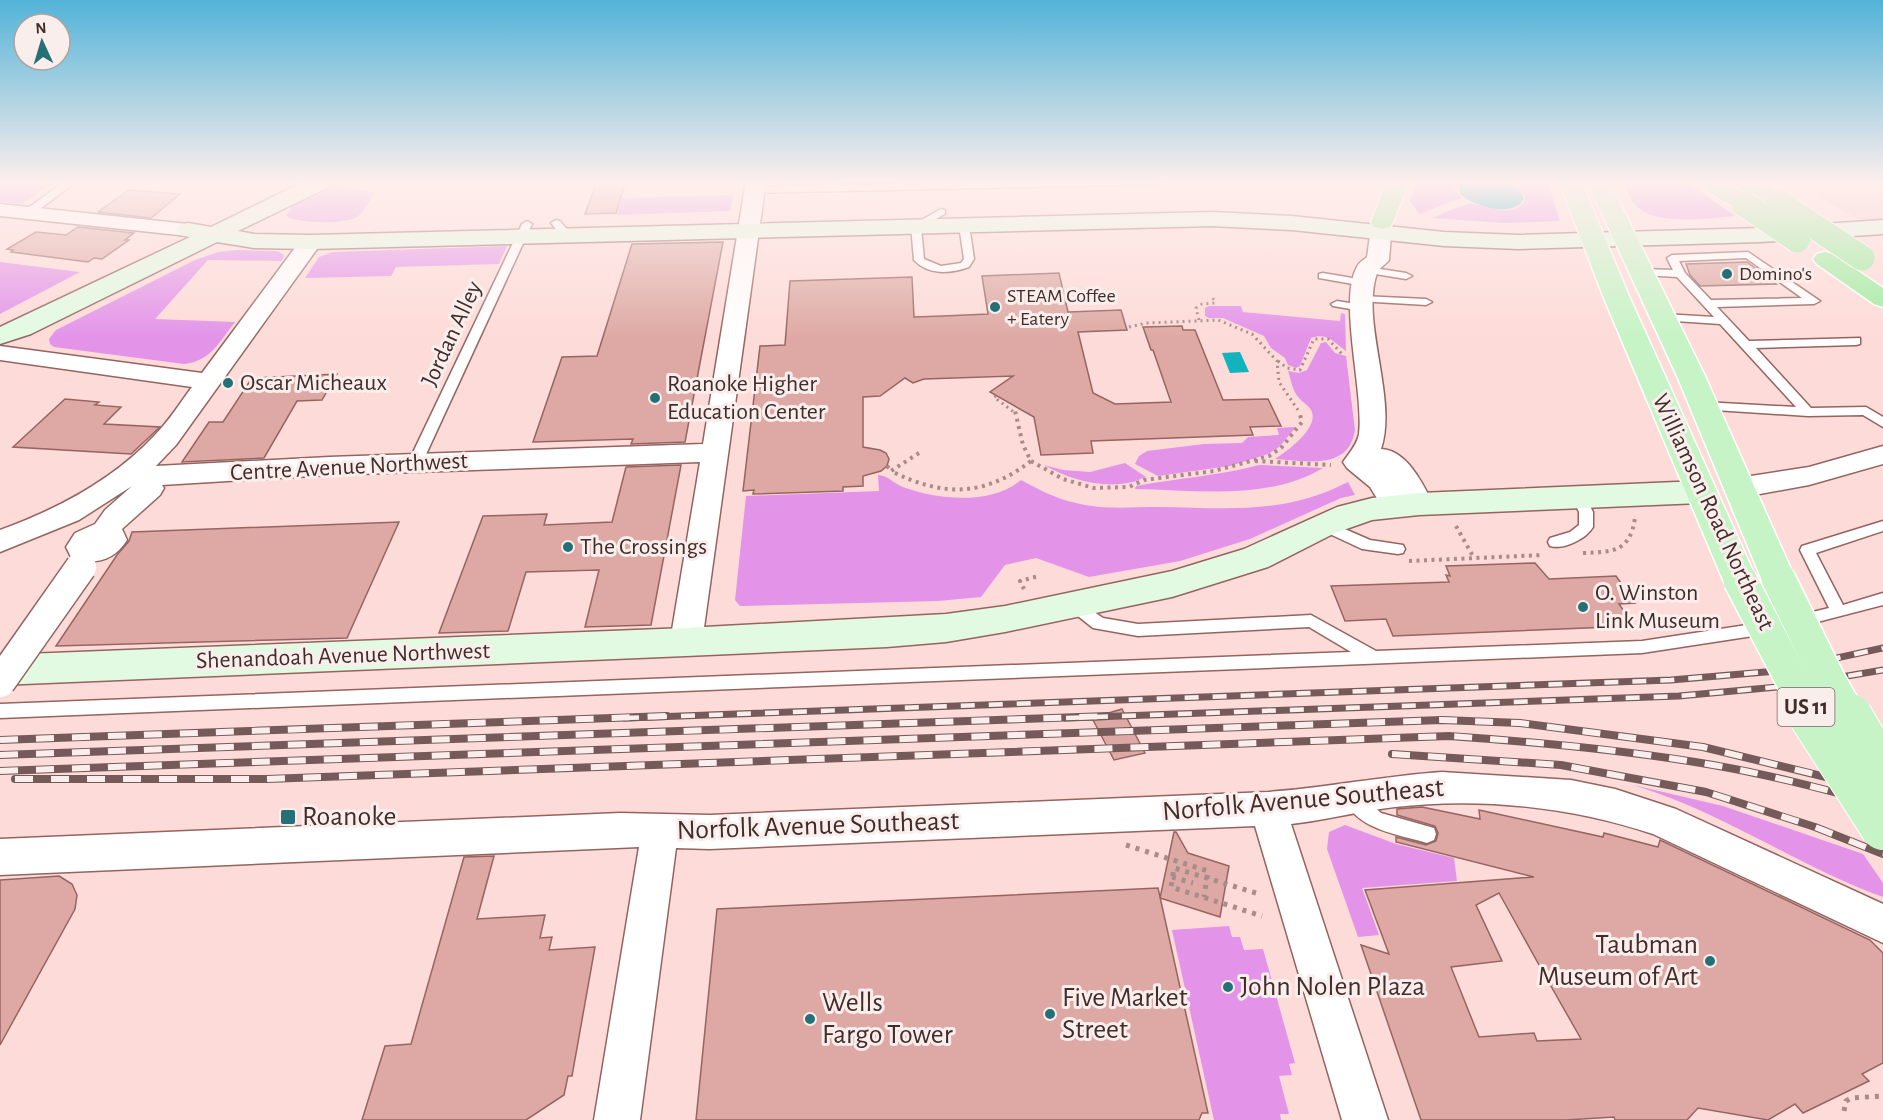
<svg xmlns="http://www.w3.org/2000/svg" width="1883" height="1120" font-family="'Alegreya Sans',sans-serif">
<rect width="100%" height="100%" fill="#fddbd8"/>
<!-- built -->
<polygon fill="#f0c9c7" points="1792,181 1883,181 1883,234"/>
<!-- green -->
<g fill="#e394e9">
<polygon points="0,181 54,181 22,204 0,202"/>
<polygon points="1417,181 1459,181 1454,188 1461,198 1419,214 1410,201"/>
<path d="M1532,181H1547L1560,221L1505,223L1432,218C1443,214 1461,204 1472,204C1489,205 1512,219 1525,201V196L1516,187Z"/>
<path d="M1624,181H1685L1735,216C1710,218 1650,227 1634,203C1629,197 1627,188 1624,181Z"/>
<path d="M337,185L375,193C370,200 364,212 357,217C346,224 297,224 286,216L292,206Z"/>
<polygon points="733,195 730,211 617,215 622,198"/>
<polygon points="507,246 499,264 396,267 391,276 305,278 319,257 333,252"/>
<path d="M237,250L277,251L284,255L282,261L208,260L155,319L235,322C219,342 211,361 184,364L54,347L50,344L49,339L56,330L195,260L218,252Z"/>
<polygon points="0,262 80,272 0,314"/>
<path d="M1209,306H1241L1243,312L1340,321L1341,313L1345,314L1346,351C1334,343 1328,332 1311,338L1300,366L1296,368L1288,365L1285,358L1271,348L1264,336L1223,318H1209L1205,316V308Z"/>
<path d="M1326,342L1335,353L1346,356L1355,430C1349,471 1305,461 1275,459C1286,452 1318,429 1312,412C1310,406 1303,403 1299,398C1293,392 1291,380 1288,371L1299,373L1307,370L1321,343Z"/>
<polygon points="1296,427 1279,447 1268,454 1230,466 1158,476 1135,464 1139,456 1147,451 1204,444 1242,443 1248,437 1279,435 1277,428"/>
<path d="M1125,463L1146,477C1141,478 1138,481 1133,482C1103,489 1070,480 1044,465L1063,470L1090,472Z"/>
<path d="M1259,465L1323,468C1268,501 1197,490 1135,489L1136,486C1177,478 1219,476 1259,465Z"/>
<path d="M878,475C888,475 894,484 903,487C937,500 992,505 1021,480C1038,489 1056,499 1076,503C1102,510 1131,507 1159,507C1228,508 1284,515 1348,482L1355,495L1341,498L1250,539L1180,561L1089,577L1036,558L1005,565L981,597L938,601L740,606L735,600L746,496L879,491Z"/>
<path d="M1633,785L1723,806L1863,854L1883,883V897C1797,866 1721,811 1633,785Z"/>
<polygon points="1345,825 1396,844 1454,858 1457,881 1362,888 1379,935 1358,937 1327,849 1329,832"/>
<polygon points="1229,926 1232,937 1240,937 1244,950 1263,949 1295,1063 1289,1064 1292,1075 1279,1076 1289,1114 1280,1114 1281,1120 1214,1120 1172,930"/>
</g>
<!-- water -->
<g fill="#12b2bf">
<path d="M1464,181C1482,181 1517,176 1524,199C1512,219 1474,206 1460,194L1459,185Z"/>
<polygon points="1240,352 1249,372 1230,373 1222,353"/>
</g>
<!-- building -->
<g fill="#dea9a4" stroke="#966561" stroke-width="1.5" fill-rule="evenodd">
<polygon points="597,181 626,181 616,213 585,214"/>
<polygon points="129,190 180,194 151,218 98,212"/>
<polygon points="78,227 134,233 125,240 129,240 102,259 94,258 88,262 11,252 13,250 7,249 36,232 66,235"/>
<polygon points="723,242 685,442 631,444 633,439 533,442 562,357 597,356 632,244"/>
<polygon points="1747,262 1776,284 1700,286 1690,275 1686,264"/>
<polygon points="1059,273 1068,312 1121,310 1127,330 1078,332 1093,393 1115,404 1171,402 1153,350 1151,350 1143,327 1182,326 1183,330 1195,330 1223,400 1268,399 1281,426 1250,427 1253,435 1091,441 1093,453 1041,455 1034,417 990,392 1013,376 924,379 913,383 905,378 880,396 863,397 863,447 880,450 886,453 889,459 887,466 881,471 863,476 863,486 843,487 843,491 753,494 754,490 743,491 760,346 785,345 790,281 912,277 914,317 943,316 988,314 982,276"/>
<polygon points="337,374 322,400 297,401 264,458 182,462 209,422 223,422 252,378"/>
<polygon points="65,399 99,402 95,405 121,407 104,424 160,427 131,454 13,447"/>
<polygon points="681,465 651,625 585,627 599,570 526,572 508,631 439,633 483,516 547,514 544,525 612,522 626,467"/>
<polygon points="399,522 347,638 56,646 117,555 129,541 132,532"/>
<polygon points="1535,563 1549,579 1616,576 1635,603 1619,604 1634,626 1393,636 1386,619 1345,621 1331,586 1449,582 1446,575 1450,576 1446,566"/>
<polygon points="1122,709 1145,753 1114,760 1092,718"/>
<path d="M1422,807L1480,819L1479,810L1603,837L1604,833L1658,847L1660,840L1870,940L1883,953V1063L1862,1074L1869,1081L1803,1113L1795,1104L1768,1120L1698,1108L1687,1120H1615L1614,1117L1566,1120H1421L1361,945L1389,954L1365,890L1534,877L1396,842V837L1426,845L1436,841L1438,833L1435,826L1397,815V809ZM1499,893L1548,981L1581,1039L1537,1041L1534,1033L1479,1037L1451,967L1502,961L1476,905Z"/>
<polygon points="1174,832 1176,832 1188,853 1229,866 1220,917 1160,898"/>
<polygon points="494,856 477,919 545,915 540,938 552,937 549,950 595,947 572,1076 568,1076 564,1095 526,1120 362,1120 385,1046 411,1044 464,857"/>
<polygon points="59,876 72,884 77,895 75,909 0,1045 0,880"/>
<polygon points="1158,888 1208,1113 1202,1113 1199,1120 696,1120 717,909"/>
</g>
<g fill="none" stroke-linecap="round" stroke-linejoin="round">
<!-- lane casing -->
<g stroke="#946460" stroke-width="3">
<g id="lane">
<polygon points="65,181 77,181 32,215 24,215 24,211"/>
<polygon points="1007,181 1165,181 1160,184 755,193 750,190 755,187"/>
<path d="M941,209L945,210V214L921,227L924,259L941,266L961,263L964,259L959,225L964,222L969,225L974,259L969,267C950,274 928,275 914,260L911,226Z"/>
<polygon points="556,220 560,221 570,233 570,237 562,237 551,223"/>
<polygon points="527,221 532,224 422,463 415,468 410,466 408,463 522,224"/>
<path d="M1748,252L1820,301L1814,304L1717,307L1749,341L1860,338V344L1856,345L1756,348L1811,408L1866,407L1883,417V427L1863,415L1808,416L1699,409L1698,406L1704,402L1796,407L1720,324L1660,320V316L1664,314L1714,317L1677,277L1642,275L1636,272L1642,269L1673,270L1667,258L1672,255ZM1746,258L1802,298L1711,300L1685,273L1679,261Z"/>
<polygon points="1367,267 1406,273 1412,276 1406,279 1363,272 1361,270"/>
<polygon points="1323,273 1364,280 1370,283 1364,286 1319,278 1319,274"/>
<polygon points="1362,296 1426,299 1432,302 1426,305 1358,301 1358,297"/>
<polygon points="1337,301 1362,305 1368,308 1362,311 1333,306 1331,304"/>
<path d="M1579,492L1584,494L1593,512V527C1586,539 1564,550 1550,546L1548,542L1550,538L1570,532L1579,525V512L1572,497Z"/>
<polygon points="1324,520 1370,540 1403,545 1405,549 1403,553 1398,554 1362,549 1319,529 1317,525 1319,521"/>
<polygon points="1883,521 1883,531 1816,553 1843,605 1883,593 1883,605 1798,627 1792,625 1790,621 1792,617 1829,608 1800,550 1802,546"/>
<polygon points="1075,599 1103,618 1138,624 1311,615 1376,651 1642,641 1766,622 1772,624 1774,628 1772,632 1766,634 1642,653 0,718 0,704 1351,652 1309,627 1138,636 1093,628 1069,609 1067,605 1069,601"/>
<path d="M1353,791L1359,793L1381,813L1434,828L1436,834L1434,840L1427,843C1397,834 1358,830 1344,799L1347,793Z"/>
</g>
</g>
<!-- street casing -->
<g stroke="#946460" stroke-width="3">
<g id="street">
<path d="M746,181H766L702,642L697,651L686,655L675,651L670,642L700,462L329,475L162,485L164,488L160,495L122,529L127,540C114,561 95,565 72,559L66,547L75,533L95,524L105,510L132,486L79,520L0,552V530C58,509 113,480 155,435C169,421 180,403 192,387L0,360V346L202,373L303,237L311,236L319,237L322,242L176,445L156,466L329,457L703,444Z"/>
<polygon points="0,204 188,224 195,226 198,230 195,234 188,236 0,216"/>
<path d="M1382,216L1389,218L1392,222L1389,260C1385,265 1379,268 1377,273C1360,322 1398,398 1381,449C1407,450 1423,484 1433,504L1429,511L1419,514L1408,510L1406,513L1396,516L1386,513L1370,487L1347,468L1343,462C1349,453 1357,445 1359,434C1364,392 1338,300 1357,267C1359,262 1364,260 1367,257L1372,222L1375,218Z"/>
<polygon points="1883,446 1883,464 1809,485 1738,498 1728,495 1724,488 1728,481 1738,478 1809,467"/>
<path d="M1442,772L1571,780L1615,789L1676,809L1883,904V943L1653,834C1572,807 1481,797 1395,807C1360,811 1326,820 1291,824L1388,1120H1342L1255,826L710,849L676,848L640,1120H594L639,847L0,875V839L620,813L710,815L1268,792C1326,788 1383,776 1442,772Z"/>
</g>
</g>
<!-- secondary casing -->
<g stroke="#946460" stroke-width="3">
<g id="secondary">
<polygon points="305,181 333,181 331,186 238,231 254,234 311,235 1212,212 1292,216 1444,232 1519,235 1761,228 1883,220 1883,234 1761,242 1519,249 1444,246 1292,230 1212,226 311,249 254,248 217,242 31,334 0,344 0,327 190,237 180,235 176,230 180,225 188,223 211,227"/>
<polygon points="1700,481 1711,484 1715,492 1711,500 1700,503 1419,515 1372,520 1335,533 1268,567 1172,597 1005,632 946,642 887,647 686,656 0,685 0,655 686,628 946,614 1005,606 1172,571 1244,549 1337,507 1372,498 1419,493"/>
</g>
</g>
<!-- primary casing -->
<g stroke="#fff" stroke-width="3">
<g id="primary">
<polygon points="1559,181 1581,181 1629,296 1757,580 1752,589 1740,593 1728,589 1723,580 1603,296"/>
<polygon points="1587,181 1609,181 1705,376 1795,578 1790,587 1778,590 1766,587 1761,578 1677,376"/>
</g>
</g>
<!-- highway casing -->
<g stroke="#fff" stroke-width="3">
<g id="highway">
<polygon points="1387,181 1409,181 1393,222 1390,227 1382,229 1374,227 1371,222"/>
<path d="M1700,181H1725L1752,199L1755,204L1752,209C1737,212 1708,194 1700,181Z"/>
<path d="M1734,181H1760L1787,198L1790,203L1787,208C1772,211 1742,194 1734,181Z"/>
<polygon points="1825,252 1833,254 1883,288 1883,307 1874,304 1817,264 1813,259 1817,254"/>
</g>
</g>
<!-- path-far2 -->
<g stroke="#a88c89" stroke-width="3" stroke-dasharray="2 4" stroke-linecap="butt">
<polyline points="1199,320 1196,308 1202,304 1215,303 1212,296"/>
<polyline points="1129,327 1147,323 1218,320 1252,334 1277,361 1279,382 1300,413"/>
<polyline points="1278,361 1287,368 1300,370 1314,339 1328,339 1342,354"/>
<polyline points="996,396 994,397 1015,413"/>
</g>
<!-- path-far1 -->
<g stroke="#a88c89" stroke-width="4" stroke-dasharray="3 4.5" stroke-linecap="butt">
<path d="M919,453L891,471C943,497 984,497 1031,461L1023,445L1015,411"/>
<polyline points="1031,461 1063,479 1094,488 1129,487 1144,480 1214,471 1269,456 1281,448 1302,422 1299,411"/>
<polyline points="1255,461 1331,465"/>
<polyline points="887,466 891,471"/>
<polyline points="1456,526 1474,558"/>
<path d="M1583,553C1613,552 1630,552 1635,518"/>
<polyline points="1409,561 1543,555"/>
<polyline points="1024,589 1020,581 1039,576"/>
</g>
<!-- path -->
<g stroke="#a88c89" stroke-width="5" stroke-dasharray="4 6" stroke-linecap="butt">
<polyline points="1126,845 1208,871 1204,897"/>
<polyline points="1172,877 1193,883"/>
<polyline points="1256,893 1174,868 1171,887 1262,916"/>
<polyline points="1844,1111 1846,1101 1851,1098 1883,1096"/>
</g>
<!-- lane -->
<use href="#lane" fill="#fff" fill-rule="evenodd"/>
<!-- street -->
<use href="#street" fill="#fff" fill-rule="evenodd"/>
<!-- secondary -->
<use href="#secondary" fill="#e2fae2" fill-rule="evenodd"/>
<!-- primary -->
<use href="#primary" fill="#c6f4c6" fill-rule="evenodd"/>
<!-- highway -->
<use href="#highway" fill="#a0eda0" fill-rule="evenodd"/>
<!-- rail-far1 casing -->
<g stroke="#745b59" stroke-width="7">
<g id="rail-far1">
<polyline points="625,718 1671,680 1777,671 1883,648"/>
<polyline points="1066,718 1679,696 1788,686 1883,670"/>
</g>
</g>
<!-- rail casing -->
<g stroke="#745b59" stroke-width="8">
<g id="rail">
<polyline points="0,740 667,716"/>
<polyline points="1392,754 1561,765 1706,792 1815,827 1883,854"/>
<polyline points="0,755 1108,716"/>
<polyline points="0,771 1442,720 1520,723 1703,747 1883,791"/>
<path d="M15,779H267L1449,736C1537,742 1626,750 1713,765C1771,775 1827,790 1883,805"/>
</g>
</g>
<!-- rail-far1 -->
<use href="#rail-far1" stroke="#faeeed" stroke-width="4.5" stroke-dasharray="14" stroke-linecap="butt"/>
<!-- rail -->
<use href="#rail" stroke="#faeeed" stroke-width="6" stroke-dasharray="18" stroke-linecap="butt"/>
<!-- street-bridge casing -->
<g stroke="#946460" stroke-width="33" stroke-linecap="butt">
<polyline id="street-bridge" points="0,682 81,567"/>
</g>
<!-- primary-bridge-far1 casing -->
<g stroke="#fff" stroke-width="36" stroke-linecap="butt">
<g id="primary-bridge-far1">
<polyline points="1778,578 1829,681 1850,718"/>
<polyline points="1740,580 1812,718"/>
</g>
</g>
<!-- primary-bridge casing -->
<g stroke="#fff" stroke-width="46" stroke-linecap="butt">
<g id="primary-bridge">
<polyline points="1811,716 1883,828"/>
<polyline points="1850,716 1883,773"/>
</g>
</g>
<!-- highway-bridge casing -->
<g stroke="#fff" stroke-width="27" stroke-linecap="butt">
<g id="highway-bridge">
<polyline points="1779,203 1862,258"/>
<polyline points="1744,204 1797,240"/>
</g>
</g>
<!-- street-bridge -->
<use href="#street-bridge" stroke="#fff" stroke-width="30"/>
<!-- primary-bridge-far1 -->
<use href="#primary-bridge-far1" stroke="#c6f4c6" stroke-width="33"/>
<!-- primary-bridge -->
<use href="#primary-bridge" stroke="#c6f4c6" stroke-width="44"/>
<!-- highway-bridge -->
<use href="#highway-bridge" stroke="#a0eda0" stroke-width="25"/>
</g>
<!-- sky -->
<linearGradient id="sky" x2="0" y2="1"><stop stop-color="#52b3d8"/><stop offset="0.54" stop-color="#feefed"/><stop offset="1" stop-color="#feefed" stop-opacity="0"/></linearGradient>
<rect width="1883" height="338" fill="url(#sky)"/>
<!-- markers -->
<g fill="#256f76" stroke="#faeeed" stroke-width="2">
<circle cx="1727" cy="274" r="6"/>
<circle cx="995" cy="307" r="6"/>
<circle cx="228" cy="383" r="6"/>
<circle cx="655" cy="398" r="6"/>
<circle cx="568" cy="547" r="6"/>
<circle cx="1583" cy="607" r="6"/>
<rect x="280" y="809" width="16" height="16" rx="3"/>
<circle cx="1710" cy="961" r="6"/>
<circle cx="1228" cy="987" r="6"/>
<circle cx="1050" cy="1014" r="6"/>
<circle cx="810" cy="1019" r="6"/>
</g>
<g text-anchor="middle" dominant-baseline="central" stroke-width="6" stroke-linejoin="round" paint-order="stroke">
<!-- far-poi labels -->
<g font-size="20" fill="#422d2b" stroke="#faeeed" text-anchor="start">
<text x="1739" y="274">Domino's</text>
<text x="1007" y="296">STEAM Coffee<tspan x="1007" dy="23">+ Eatery</tspan></text>
</g>
<!-- shield labels -->
<rect fill="#faeeed" stroke="#796765" stroke-width="1.5" x="1777.5" y="688" width="57" height="38" rx="4.5"/>
<g font-size="22" font-weight="bold" fill="#422d2b">
<text x="1806" y="707">US 11</text>
</g>
<!-- street labels -->
<g font-size="24" fill="#422d2b" stroke="#faeeed">
<text transform="translate(452 334) rotate(-65)">Jordan Alley</text>
<text transform="translate(349 467) rotate(-3)">Centre Avenue Northwest</text>
<text transform="translate(1713 512) rotate(65)">Williamson Road Northeast</text>
<text transform="translate(343 656) rotate(-2)">Shenandoah Avenue Northwest</text>
</g>
<!-- poi labels -->
<g font-size="24" fill="#422d2b" stroke="#faeeed" text-anchor="start">
<text x="240" y="383">Oscar Micheaux</text>
<text x="667" y="384">Roanoke Higher<tspan x="667" dy="28">Education Center</tspan></text>
<text x="580" y="547">The Crossings</text>
<text x="1595" y="593">O. Winston<tspan x="1595" dy="28">Link Museum</tspan></text>
</g>
<!-- near-street labels -->
<g font-size="28" fill="#422d2b" stroke="#faeeed">
<text transform="translate(1303 800) rotate(-5)">Norfolk Avenue Southeast</text>
<text transform="translate(818 826) rotate(-2)">Norfolk Avenue Southeast</text>
</g>
<!-- near-poi labels -->
<g font-size="28" fill="#422d2b" stroke="#faeeed" text-anchor="start">
<text x="302" y="817">Roanoke</text>
<text x="1698" y="945" text-anchor="end">Taubman<tspan x="1698" dy="32">Museum of Art</tspan></text>
<text x="1240" y="987">John Nolen Plaza</text>
<text x="1062" y="998">Five Market<tspan x="1062" dy="32">Street</tspan></text>
<text x="822" y="1003">Wells<tspan x="822" dy="32">Fargo Tower</tspan></text>
</g>
</g>
<!-- north arrow -->
<g transform="translate(42 42) rotate(356)"><circle r="28" fill="#faeeed" stroke="#b0a19f" stroke-width="1.5"/>
<path d="M0-4.5L10 22L0 15L-10 22Z" fill="#256f76"/>
<text y="-9" font-size="16" font-weight="bold" text-anchor="middle" fill="#422d2b">N</text>
</g>
</svg>
